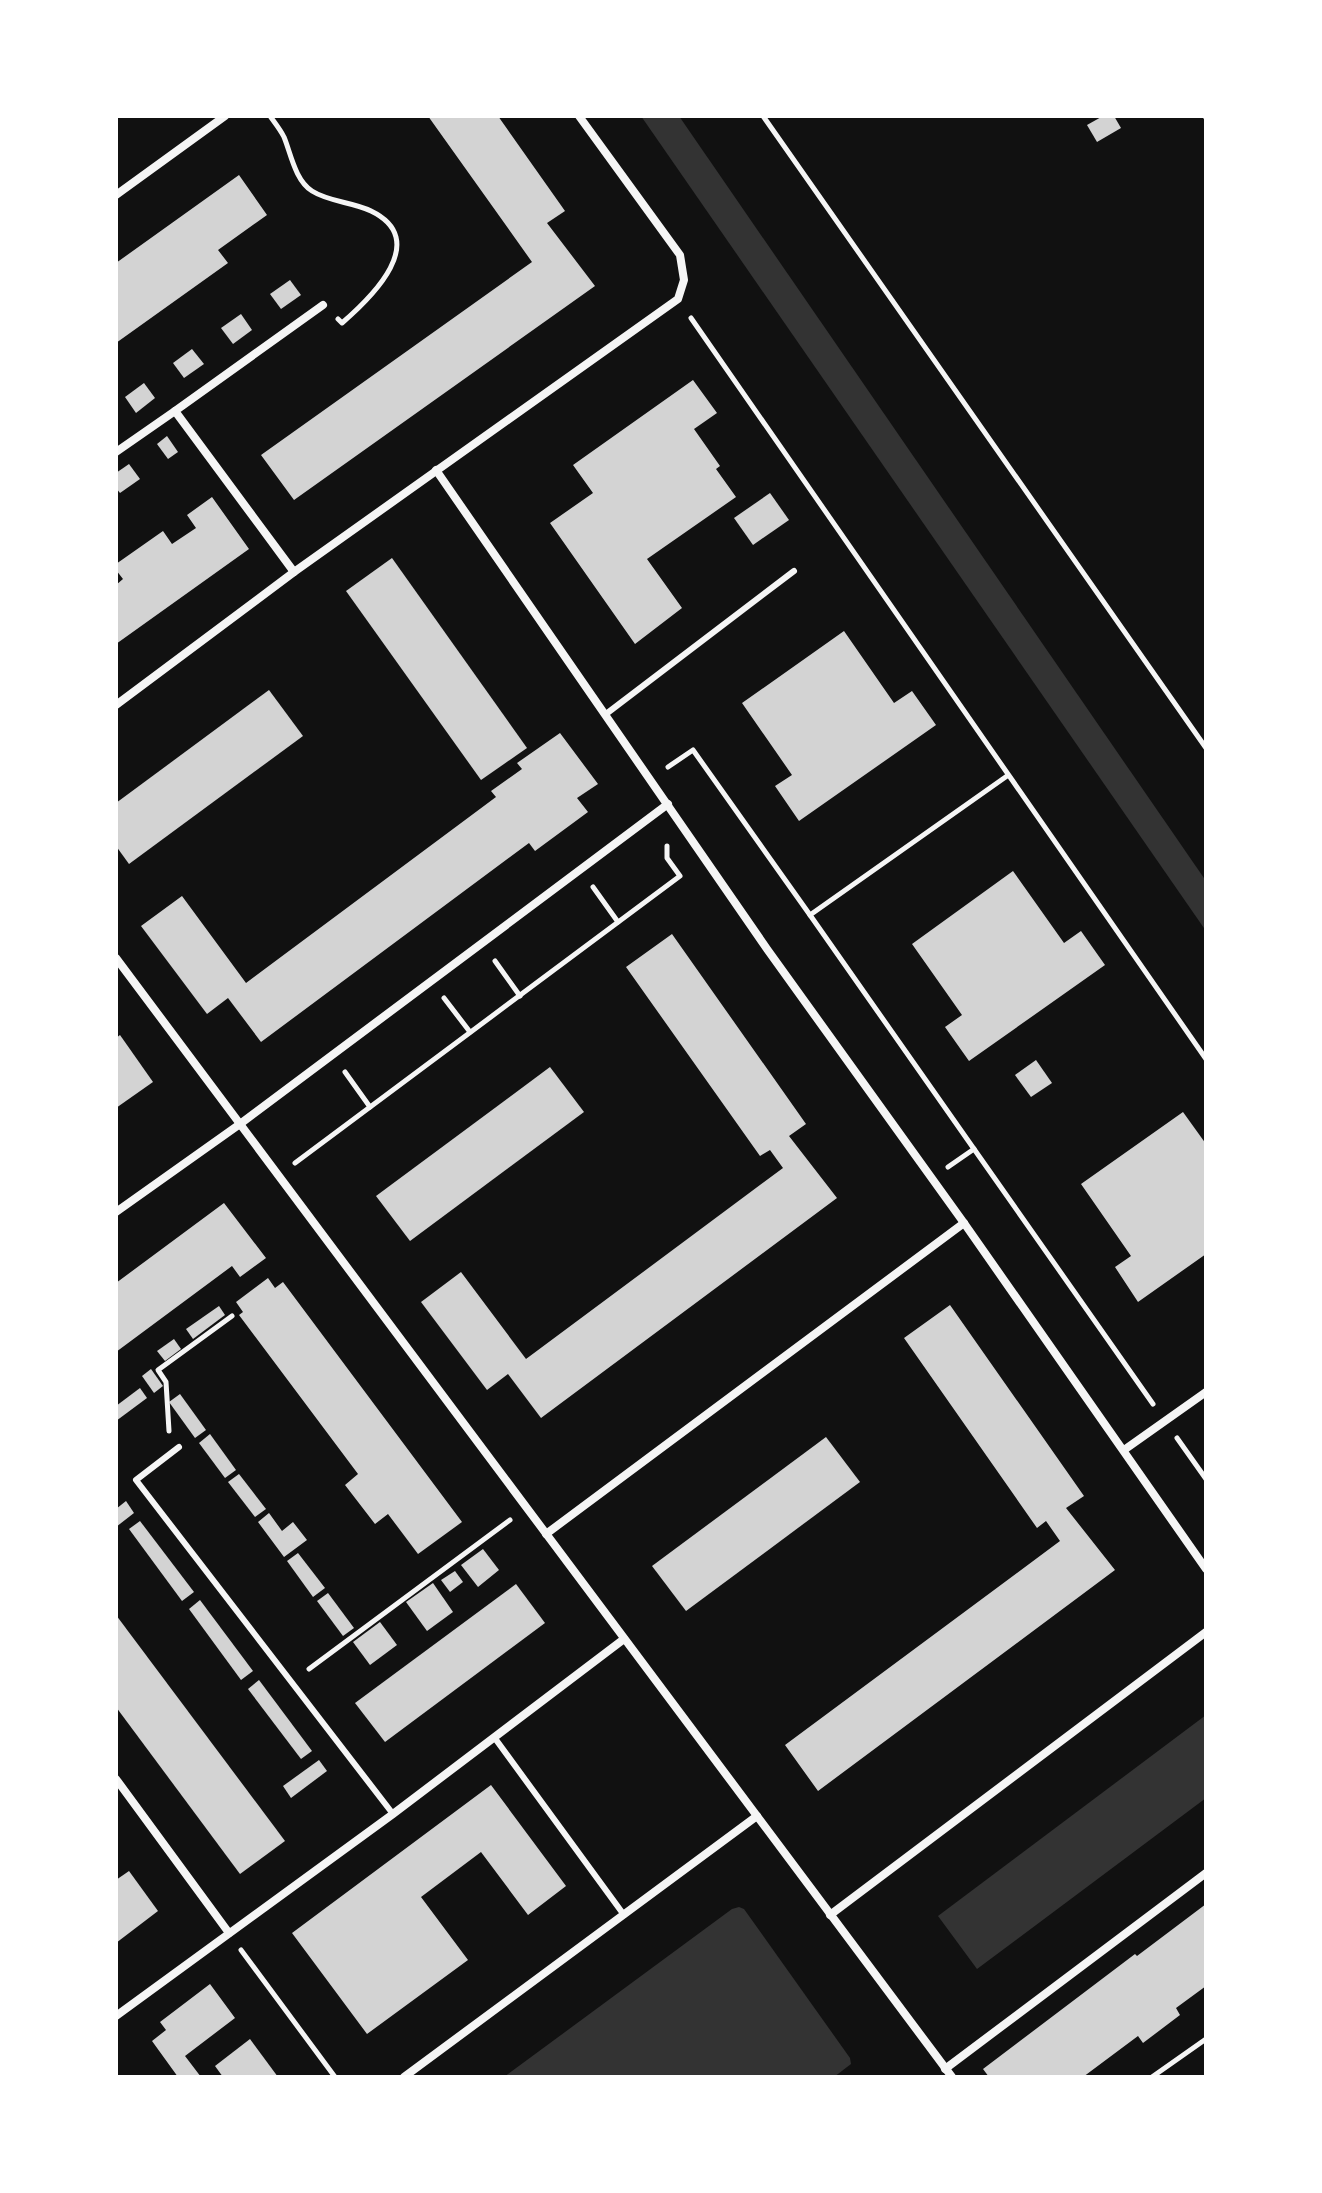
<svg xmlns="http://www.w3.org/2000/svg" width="1322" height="2193" font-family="'Asap Condensed',sans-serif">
<rect width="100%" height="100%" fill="#111"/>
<!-- water -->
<g fill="#333">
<polygon points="641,116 679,116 1206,881 1206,931"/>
<polygon points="1206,1715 1206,1798 977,1969 938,1916"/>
<polygon points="739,1907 744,1909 850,2058 851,2064 834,2077 504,2077 732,1909"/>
</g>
<!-- building -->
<g fill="#d3d3d3">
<polygon points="428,116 498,116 565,211 547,223 595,286 294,500 261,455 532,262"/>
<polygon points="1103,116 1114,116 1121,128 1097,142 1087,125"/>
<polygon points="239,175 267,215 218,250 228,263 116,343 116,263"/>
<polygon points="290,280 301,295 281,309 270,294"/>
<polygon points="241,314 252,330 233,344 221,328"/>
<polygon points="192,349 204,364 184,378 173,363"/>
<polygon points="693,380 717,413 694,429 720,466 716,469 736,497 647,559 682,608 635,644 550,523 593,493 573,465"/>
<polygon points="144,383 155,398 136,413 125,397"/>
<polygon points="167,436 178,452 168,459 157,444"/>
<polygon points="129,464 140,479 120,493 116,488 116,473"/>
<polygon points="770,493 789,520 753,545 734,518"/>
<polygon points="212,497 249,549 116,644 116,585 123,579 116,570 116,564 163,531 172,544 196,528 187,515"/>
<polygon points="392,558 527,748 481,780 346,591"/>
<polygon points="844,631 894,703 912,691 936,725 799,821 775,786 792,775 742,703"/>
<polygon points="269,690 303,736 129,864 116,846 116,803"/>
<polygon points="560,733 598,784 577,798 588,812 535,851 529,843 261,1042 228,998 207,1014 141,926 182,896 246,983 496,797 491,791 522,769 517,763"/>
<polygon points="1013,871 1064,943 1081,931 1105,965 969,1061 945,1027 962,1015 912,944"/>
<polygon points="672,934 806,1124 789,1136 837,1198 541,1418 508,1374 487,1390 421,1302 461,1272 526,1359 783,1168 770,1150 760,1156 626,967"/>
<polygon points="120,1035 153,1082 116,1108 116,1038"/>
<polygon points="1036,1060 1052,1083 1031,1097 1015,1075"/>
<polygon points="550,1067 584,1112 410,1241 376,1196"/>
<polygon points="1183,1112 1206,1144 1206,1254 1138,1302 1115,1267 1131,1256 1081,1184"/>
<polygon points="224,1203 266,1258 240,1277 232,1266 116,1352 116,1283"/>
<polygon points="268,1278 275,1288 283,1282 462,1522 418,1554 388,1514 375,1524 345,1485 358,1474 239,1315 243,1312 236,1302"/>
<polygon points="950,1305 1084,1496 1066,1508 1115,1570 818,1791 785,1745 1060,1541 1046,1521 1037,1528 904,1338"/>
<polygon points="219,1306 225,1315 193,1339 186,1329"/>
<polygon points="174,1339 181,1349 165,1361 157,1351"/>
<polygon points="151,1369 163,1386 154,1393 142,1376"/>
<polygon points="140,1388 147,1398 116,1421 116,1406"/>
<polygon points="180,1394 206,1430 195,1438 169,1402"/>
<polygon points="210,1434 236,1470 225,1478 199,1443"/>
<polygon points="826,1437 860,1482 686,1611 652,1566"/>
<polygon points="239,1474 266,1509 255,1517 228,1482"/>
<polygon points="126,1501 134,1513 116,1527 116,1509"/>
<polygon points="269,1513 282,1531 293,1522 307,1540 284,1557 258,1522"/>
<polygon points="140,1521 194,1592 182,1601 129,1529"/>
<polygon points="483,1549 499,1570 478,1587 461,1565"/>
<polygon points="298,1553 325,1588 313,1597 287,1561"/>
<polygon points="455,1571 463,1582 450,1592 441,1580"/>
<polygon points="433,1583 453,1612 427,1631 406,1602"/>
<polygon points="516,1584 545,1623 385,1742 355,1703"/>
<polygon points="328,1593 354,1628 343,1636 317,1601"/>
<polygon points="200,1600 253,1671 241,1680 189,1609"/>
<polygon points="116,1615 285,1841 240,1874 116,1707"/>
<polygon points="380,1622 397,1645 370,1665 353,1642"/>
<polygon points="259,1680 312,1751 301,1759 248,1689"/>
<polygon points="319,1760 327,1771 291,1798 283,1786"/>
<polygon points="491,1785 566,1886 528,1915 481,1852 421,1897 468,1960 367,2034 292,1933"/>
<polygon points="129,1871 158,1911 116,1943 116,1880"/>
<polygon points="1206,1904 1206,1986 1176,2008 1180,2015 1143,2043 1138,2036 1083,2077 989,2077 983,2069 1135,1954 1137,1956"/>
<polygon points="210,1984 235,2018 185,2056 201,2077 178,2077 152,2041 166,2030 160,2022"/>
<polygon points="250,2039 278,2077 223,2077 215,2066"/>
</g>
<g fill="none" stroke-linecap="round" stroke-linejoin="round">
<!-- path -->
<g stroke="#f5f5f5" stroke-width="5">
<path d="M270,116C275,123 280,129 284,137C291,154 295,180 312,191C329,202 353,202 371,211C431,240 372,297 342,323L338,319"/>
<polyline points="763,116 1206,748"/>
<polyline points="1205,116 1206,118"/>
<polyline points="691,318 1206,1059"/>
<polyline points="668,767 693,750 810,915"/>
<polyline points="593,887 618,922"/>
<polyline points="495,961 520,996"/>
<polyline points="444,998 470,1032"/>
<polyline points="345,1072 370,1107"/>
<polyline points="974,1149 1153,1404"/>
<polyline points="295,1163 680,876 667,858 667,846"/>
<polyline points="948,1167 974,1149 810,915 1007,776"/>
<polyline points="169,1431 166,1382 158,1370 232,1316"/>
<polyline points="1177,1438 1206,1479"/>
<polyline points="309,1669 510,1520"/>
<polyline points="241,1950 335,2077"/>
<polyline points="1152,2077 1206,2039"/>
</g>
<!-- service -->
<g stroke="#f5f5f5" stroke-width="6">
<polyline points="606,714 794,571"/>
<polyline points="179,1447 136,1480 393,1814"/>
<polyline points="494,1737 624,1915"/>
</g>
<!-- minor -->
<g stroke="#f5f5f5" stroke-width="8">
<polyline points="116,195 225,116"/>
<polyline points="116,452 175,411"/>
<polyline points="436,470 767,949 964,1223 1206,1569"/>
<polyline points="294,572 175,411 323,305"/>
<polyline points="116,705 294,572 678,299 684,280 680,255 579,116"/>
<polyline points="116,958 952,2077"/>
<polyline points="116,1212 240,1124 668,804"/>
<polyline points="1124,1450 1206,1392"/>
<polyline points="546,1534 964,1223"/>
<polyline points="116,1779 229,1933"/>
<polyline points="830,1915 1206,1632"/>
<polyline points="116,2016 393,1814 624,1639"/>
<polyline points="945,2069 1206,1873"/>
<polyline points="404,2077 757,1816"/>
</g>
</g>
<!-- border -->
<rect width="1322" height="2193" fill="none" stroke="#ffffff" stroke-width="236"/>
</svg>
